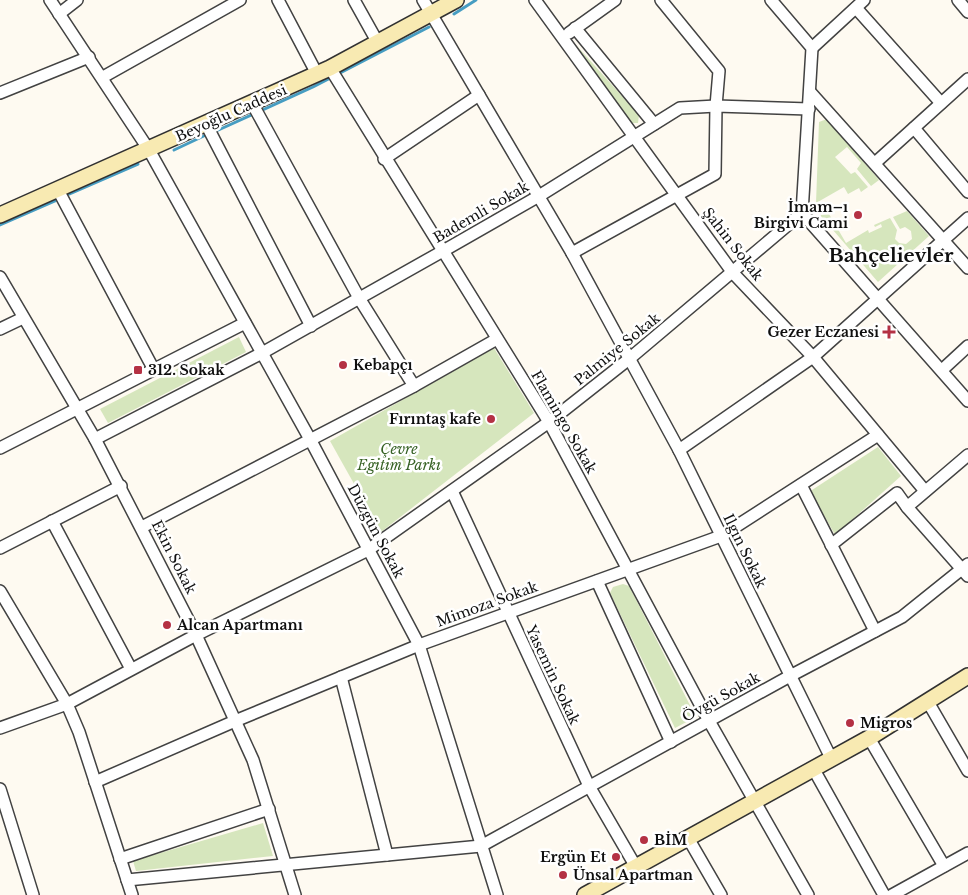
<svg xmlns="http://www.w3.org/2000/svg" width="968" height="895" font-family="'Libre Baskerville',serif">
<rect width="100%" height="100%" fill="#fefaf1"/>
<!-- green -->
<g fill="#d6e6bd">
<polygon points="577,46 639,115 638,123 630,123 575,49"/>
<polygon points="827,119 879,180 871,186 857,169 861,163 847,147 835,157 851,174 855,172 868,187 861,192 859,188 848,194 844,187 816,203 819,122"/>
<polygon points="907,211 929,236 878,282 820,215 829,214 846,243 868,230 869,233 882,227 881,224 875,227 874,225 890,218 897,230 895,239 899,243 906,244 912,239 911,231 905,227 900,229 893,217"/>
<polygon points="239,337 246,352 108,423 100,409"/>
<polygon points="494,348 534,413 381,532 330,441"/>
<polygon points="878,447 901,476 836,534 834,533 811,493 812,490"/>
<polygon points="623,584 629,586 696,717 675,728 610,593 613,587"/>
<polygon points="263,823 273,856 136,871 133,861"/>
</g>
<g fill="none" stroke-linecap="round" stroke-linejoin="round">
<!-- stream -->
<g stroke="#479dc2" stroke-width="3">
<polyline points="454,14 476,0"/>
<polyline points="214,132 313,87 429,27"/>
<polyline points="174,150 208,134"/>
<polyline points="69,194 138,164"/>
<polyline points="0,225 55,201"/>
</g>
<!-- street casing -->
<g stroke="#424242" stroke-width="14">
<g id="street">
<polyline points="50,0 149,150 311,441 419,645 497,895"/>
<polyline points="278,0 317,74"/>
<polyline points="354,0 378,43"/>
<polyline points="423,0 572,253 679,450 831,758"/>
<polyline points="535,0 733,273 813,357 925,491"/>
<polyline points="771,0 812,48 802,213"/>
<polyline points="958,0 968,12"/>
<polyline points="856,8 941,103"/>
<polyline points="59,14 77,0"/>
<polyline points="575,28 654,124"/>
<polyline points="569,33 615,0"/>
<polyline points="812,48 864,0"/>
<polyline points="330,68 549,422 709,721 808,895"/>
<polyline points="103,77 240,0"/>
<polyline points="810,92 968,268"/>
<polyline points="0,93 89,57"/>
<polyline points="206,124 311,326"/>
<polyline points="914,128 968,192"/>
<polyline points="384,159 479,95"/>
<polyline points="875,163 968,79"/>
<polyline points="58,190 154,370"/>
<polyline points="802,213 968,401"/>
<polyline points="572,253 715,174 716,106 719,71 661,0"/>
<polyline points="0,277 95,439 196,635 253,760 295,895"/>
<polyline points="0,329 23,318"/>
<polyline points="942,370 968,346"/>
<polyline points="414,386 497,339"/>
<polyline points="95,439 262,353 443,251 539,196 680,108 716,106 809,109"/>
<polyline points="0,448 245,323"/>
<polyline points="679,450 813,357 968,218"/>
<polyline points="968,455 907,507 968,576"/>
<polyline points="801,485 875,631"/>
<polyline points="452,491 589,786 636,867"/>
<polyline points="52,521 131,669"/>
<polyline points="142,527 414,386 359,298 252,103"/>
<polyline points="831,545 897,493 907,507"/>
<polyline points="0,548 121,486"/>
<polyline points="597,581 671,742"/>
<polyline points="0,591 67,704 79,732 132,895"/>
<polyline points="341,677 387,855"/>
<polyline points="928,702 968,771"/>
<polyline points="0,728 67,704 196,635 368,550 549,422 629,359 802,213"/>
<polyline points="869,738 944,866"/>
<polyline points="813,768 884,895"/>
<polyline points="95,782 235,721 419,645 721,536 878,435"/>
<polyline points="0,789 33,895"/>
<polyline points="688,838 721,895"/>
<polyline points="120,859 269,809"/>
<polyline points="127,880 481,846 790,676 902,617 968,564"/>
<polyline points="892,895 968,853"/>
</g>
</g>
<!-- secondary casing -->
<g stroke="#313131" stroke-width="18">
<g id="secondary">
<polyline points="0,215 330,68 456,0"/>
<polyline points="585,895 869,738 968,676"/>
</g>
</g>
<!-- street -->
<use href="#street" stroke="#fff" stroke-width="11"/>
<!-- secondary -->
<use href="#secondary" stroke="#f8eab2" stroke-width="15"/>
</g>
<!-- markers -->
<g fill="#b43144" stroke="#fff" stroke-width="2">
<circle cx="858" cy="215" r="5"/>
<path d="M886.5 324.5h5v5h5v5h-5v5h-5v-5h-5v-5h5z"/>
<circle cx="343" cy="365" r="5"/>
<rect x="133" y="365" width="10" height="10" rx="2.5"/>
<circle cx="491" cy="419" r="5"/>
<circle cx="167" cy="625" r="5"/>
<circle cx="850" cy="723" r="5"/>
<circle cx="644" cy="840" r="5"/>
<circle cx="616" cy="857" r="5"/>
<circle cx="563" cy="875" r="5"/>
</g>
<g text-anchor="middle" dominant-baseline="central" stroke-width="5" stroke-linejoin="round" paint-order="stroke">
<!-- street labels -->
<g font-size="14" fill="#0f0f0f" stroke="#fff">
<text transform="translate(231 113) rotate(-24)">Beyoğlu Caddesi</text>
<text transform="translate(481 212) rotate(-30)">Bademli Sokak</text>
<text transform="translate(733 244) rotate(52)">Şahin Sokak</text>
<text transform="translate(617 349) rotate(-39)">Palmiye Sokak</text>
<text transform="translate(564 422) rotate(60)">Flamingo Sokak</text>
<text transform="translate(376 531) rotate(62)">Düzgün Sokak</text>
<text transform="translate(745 551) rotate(64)">Ilgın Sokak</text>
<text transform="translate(174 557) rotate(63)">Ekin Sokak</text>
<text transform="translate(487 604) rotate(-20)">Mimoza Sokak</text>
<text transform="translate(553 675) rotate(65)">Yasemin Sokak</text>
<text transform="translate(721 697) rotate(-29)">Övgü Sokak</text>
</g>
<!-- poi labels -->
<g font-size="14" font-weight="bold" fill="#0f0f0f" stroke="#fff" text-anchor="start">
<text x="848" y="207" text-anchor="end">İmam–ı<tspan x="848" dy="16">Birgivi Cami</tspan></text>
<text x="879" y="332" text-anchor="end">Gezer Eczanesi</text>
<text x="353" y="365">Kebapçı</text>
<text x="148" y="370">312. Sokak</text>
<text x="481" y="419" text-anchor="end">Fırıntaş kafe</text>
<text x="177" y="625">Alcan Apartmanı</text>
<text x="860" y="723">Migros</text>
<text x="654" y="840">BİM</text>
<text x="606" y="857" text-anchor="end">Ergün Et</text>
<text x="573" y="875">Ünsal Apartman</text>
</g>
<!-- park labels -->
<g font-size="14" font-style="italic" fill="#366124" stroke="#fff">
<text x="399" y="449">Çevre<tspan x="399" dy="16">Eğitim Parkı</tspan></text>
</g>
<!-- district labels -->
<g font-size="19" font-weight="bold" fill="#0f0f0f" stroke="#fff">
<text x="891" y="255">Bahçelievler</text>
</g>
</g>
</svg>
